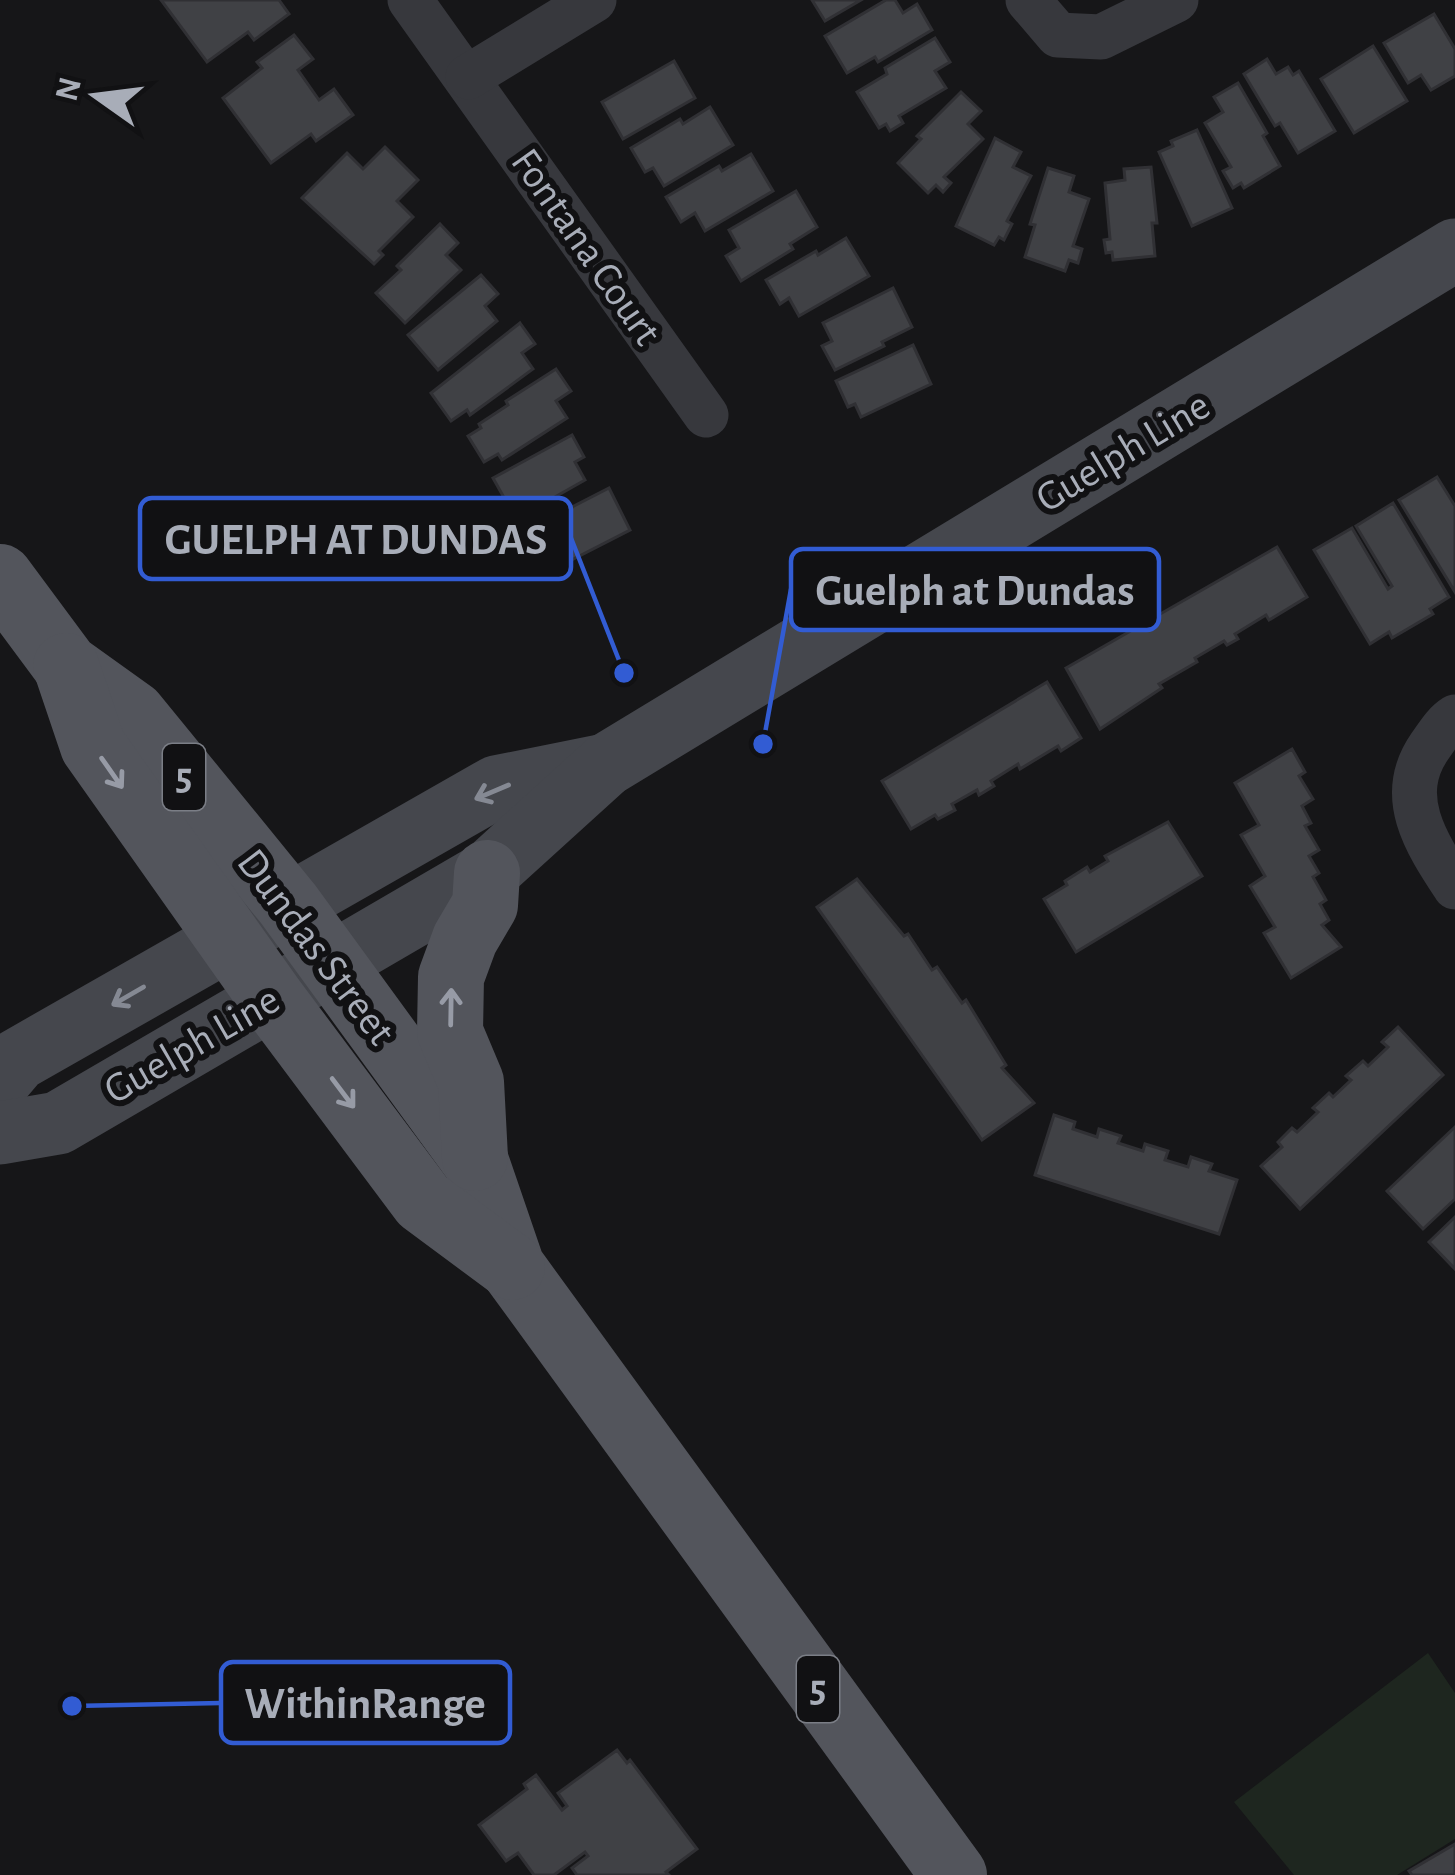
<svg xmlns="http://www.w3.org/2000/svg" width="1455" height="1875" font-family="'Alegreya Sans',sans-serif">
<rect width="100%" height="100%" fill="#161618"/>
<!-- green -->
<polygon fill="#1e261f" points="1428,1653 1455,1693 1455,1839 1397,1875 1294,1875 1234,1802"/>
<!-- building -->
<g fill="#404145" stroke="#303034" stroke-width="3">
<polygon points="161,0 279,0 289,14 254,40 248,32 207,62"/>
<polygon points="812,0 861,0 825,21"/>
<polygon points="886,0 895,0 903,13 917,4 932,30 878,62 875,57 847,73 825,36"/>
<polygon points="1434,14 1455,49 1455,76 1431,90 1421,75 1408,83 1384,43"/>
<polygon points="294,35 313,59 298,70 319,100 334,89 353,115 316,141 311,134 271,163 223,98 262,68 257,62"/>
<polygon points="935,38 950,62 935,71 946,88 899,116 903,123 890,131 886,124 879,128 857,92 887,74 885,68"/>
<polygon points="1373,46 1407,101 1354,133 1321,79"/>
<polygon points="1267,59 1276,74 1288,67 1293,75 1299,71 1335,131 1298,153 1280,123 1275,126 1244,74"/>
<polygon points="674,61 695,98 623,139 602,102"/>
<polygon points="1238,83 1267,133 1263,136 1280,166 1244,188 1241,183 1233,188 1223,171 1231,167 1205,123 1223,112 1214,97"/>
<polygon points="961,92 981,111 968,124 983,139 944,177 951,183 943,192 936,185 928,193 898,163 921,139 917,136"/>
<polygon points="710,107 733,145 664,186 653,168 645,172 631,148 680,119 683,124"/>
<polygon points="1197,130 1232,208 1192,226 1159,152 1173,146 1171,141"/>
<polygon points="995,138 1021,152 1013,167 1031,176 1007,221 1012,224 1004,240 999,237 994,245 956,226"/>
<polygon points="385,147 418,180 397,201 413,217 379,251 383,255 374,264 302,198 347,153 363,169"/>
<polygon points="751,154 773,191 705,231 695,213 681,222 666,197 719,166 722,171"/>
<polygon points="1151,167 1157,223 1152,223 1155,256 1113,260 1112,252 1106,253 1104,240 1110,239 1105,183 1125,180 1124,169"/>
<polygon points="1048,168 1074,176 1069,192 1089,199 1073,246 1082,249 1078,263 1069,260 1065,271 1025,257 1035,225 1030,224"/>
<polygon points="796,191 817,227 790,244 793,249 741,281 726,256 739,248 729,230"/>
<polygon points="440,224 458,243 446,255 461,270 405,323 376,293 401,270 397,266"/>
<polygon points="846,238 869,276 799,316 789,298 780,304 766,280 816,251 818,255"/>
<polygon points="481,275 498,294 485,306 497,321 438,370 408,335"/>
<polygon points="893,288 912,327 882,342 884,346 835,370 822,346 832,341 823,323"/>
<polygon points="520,323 535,344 522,353 533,369 470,415 467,410 451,421 431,393"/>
<polygon points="913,345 931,384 861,417 855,404 848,407 836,381"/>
<polygon points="556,369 571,391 556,401 567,418 502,460 498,454 484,462 468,436 481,428 479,424 508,405 506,401"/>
<polygon points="572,435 584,457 575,462 585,480 516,519 493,478"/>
<polygon points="1437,477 1455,506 1455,592 1399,500"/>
<polygon points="609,488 630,530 552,570 531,528"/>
<polygon points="1393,503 1449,597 1430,609 1433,614 1392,638 1389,632 1370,644 1314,550 1352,528 1388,589 1392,586 1356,526"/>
<polygon points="1277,547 1307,597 1269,620 1266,615 1235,634 1238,639 1227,645 1224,641 1195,658 1197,662 1159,684 1162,688 1100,729 1066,668"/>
<polygon points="1047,682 1081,738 1061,751 1058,746 1020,769 1018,764 991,781 994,786 979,795 977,790 952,804 955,810 938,819 935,815 911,829 882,781"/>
<polygon points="1292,749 1305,772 1299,776 1313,799 1302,806 1311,823 1305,826 1319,850 1309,856 1319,873 1313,877 1326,900 1320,904 1329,920 1322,925 1341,947 1291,978 1264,933 1275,927 1250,886 1265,876 1241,835 1259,825 1235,783"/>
<polygon points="1168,822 1202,876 1076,952 1044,899 1067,885 1065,881 1087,867 1090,872 1108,861 1105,856"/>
<polygon points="857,879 904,936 908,934 932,970 937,967 962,1003 966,1000 1006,1065 1002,1068 1034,1103 982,1140 817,907"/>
<polygon points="1398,1027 1443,1075 1300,1209 1261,1166 1282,1147 1278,1142 1292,1128 1297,1132 1318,1112 1313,1108 1329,1093 1333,1097 1351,1080 1346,1076 1363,1061 1368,1066 1388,1047 1382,1042"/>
<polygon points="1054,1115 1075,1122 1073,1129 1097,1137 1099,1129 1121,1136 1118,1143 1143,1151 1145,1144 1168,1151 1165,1160 1188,1167 1191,1157 1212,1164 1209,1171 1237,1180 1219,1234 1035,1175"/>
<polygon points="1455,1127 1455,1199 1423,1229 1387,1191"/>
<polygon points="1455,1217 1455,1269 1429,1242"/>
<polygon points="617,1750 627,1763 630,1760 697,1849 666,1872 669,1875 577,1875 572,1868 588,1856 585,1852 554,1875 534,1875 518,1853 506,1861 479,1825 527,1789 524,1784 536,1775 562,1810 567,1806 558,1793"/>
<polygon points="1455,1844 1455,1875 1412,1875 1409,1871"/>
</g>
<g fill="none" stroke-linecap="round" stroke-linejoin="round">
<!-- street -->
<g stroke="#37383d" stroke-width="45">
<polyline points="410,0 706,415"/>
<polyline points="1028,0 1058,35 1101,37 1176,0"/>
<polyline points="468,77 594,0"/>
<path d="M1455,717C1444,724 1438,735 1430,746C1395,796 1426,843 1455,887"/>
</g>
<!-- secondary -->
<g stroke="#45474d" stroke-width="63">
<polyline points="0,1080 17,1060 496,787 606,765"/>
<polyline points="0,1133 58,1123 487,873 606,765 1455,250"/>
</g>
<!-- primary -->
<g stroke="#53555c" stroke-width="66">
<polyline points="0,577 66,666 133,714 288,904 476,1162 512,1267 954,1875"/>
<polyline points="66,666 93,746 272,999 423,1201 512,1267"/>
<polyline points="475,1158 471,1082 450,1032 451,977 465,939 485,905 487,873"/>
</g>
</g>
<!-- one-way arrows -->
<defs><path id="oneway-shaft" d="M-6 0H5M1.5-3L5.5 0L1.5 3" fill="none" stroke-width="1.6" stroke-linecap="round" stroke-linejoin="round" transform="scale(3)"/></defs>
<g stroke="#979ba6">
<use href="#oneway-shaft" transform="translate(112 773) rotate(55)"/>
<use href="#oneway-shaft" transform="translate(451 1007) rotate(-89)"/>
<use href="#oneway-shaft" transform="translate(343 1093) rotate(53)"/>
</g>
<g stroke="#858993">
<use href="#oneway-shaft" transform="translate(492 792) rotate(157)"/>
<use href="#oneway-shaft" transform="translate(128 996) rotate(150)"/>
</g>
<g text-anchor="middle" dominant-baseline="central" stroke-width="12" stroke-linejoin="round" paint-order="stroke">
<!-- shield labels -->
<g fill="#111113" stroke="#7b7e86" stroke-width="3">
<rect x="163" y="744" width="42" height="66" rx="9"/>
<rect x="797" y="1656" width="42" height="66" rx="9"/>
</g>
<g font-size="39" font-weight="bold" fill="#a8adb8">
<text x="184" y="777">5</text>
<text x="818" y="1689">5</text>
</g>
<!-- street labels -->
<g font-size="42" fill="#a8adb8" stroke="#111113">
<text transform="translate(586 247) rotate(55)">Fontana Court</text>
<text transform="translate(1123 452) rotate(-31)">Guelph Line</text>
<text transform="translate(316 947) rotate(53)">Dundas Street</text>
<text transform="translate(192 1045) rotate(-30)">Guelph Line</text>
</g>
</g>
<!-- callouts -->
<path fill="none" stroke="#325cd3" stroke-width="4.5" d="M624 673L571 538M763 744L791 589M72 1706L221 1703"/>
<g fill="#325cd3" stroke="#111113" stroke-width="4.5">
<circle cx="624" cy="673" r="12"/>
<circle cx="763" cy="744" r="12"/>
<circle cx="72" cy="1706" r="12"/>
</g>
<g fill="#111113" stroke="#325cd3" stroke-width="4.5">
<rect x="140" y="498" width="431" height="81" rx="12"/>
<rect x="791" y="549" width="368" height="81" rx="12"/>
<rect x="221" y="1662" width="289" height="81" rx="12"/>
</g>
<g font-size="45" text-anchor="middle" font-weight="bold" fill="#a8adb8">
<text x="356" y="554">GUELPH AT DUNDAS</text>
<text x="975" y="605">Guelph at Dundas</text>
<text x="365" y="1718">WithinRange</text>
</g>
<!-- north arrow -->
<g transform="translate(96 96) rotate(284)" stroke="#111113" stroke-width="9" paint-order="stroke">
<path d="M0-9L21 45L0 30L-21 45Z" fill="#a8adb8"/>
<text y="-18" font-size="33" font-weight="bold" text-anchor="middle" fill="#a8adb8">N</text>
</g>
</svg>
